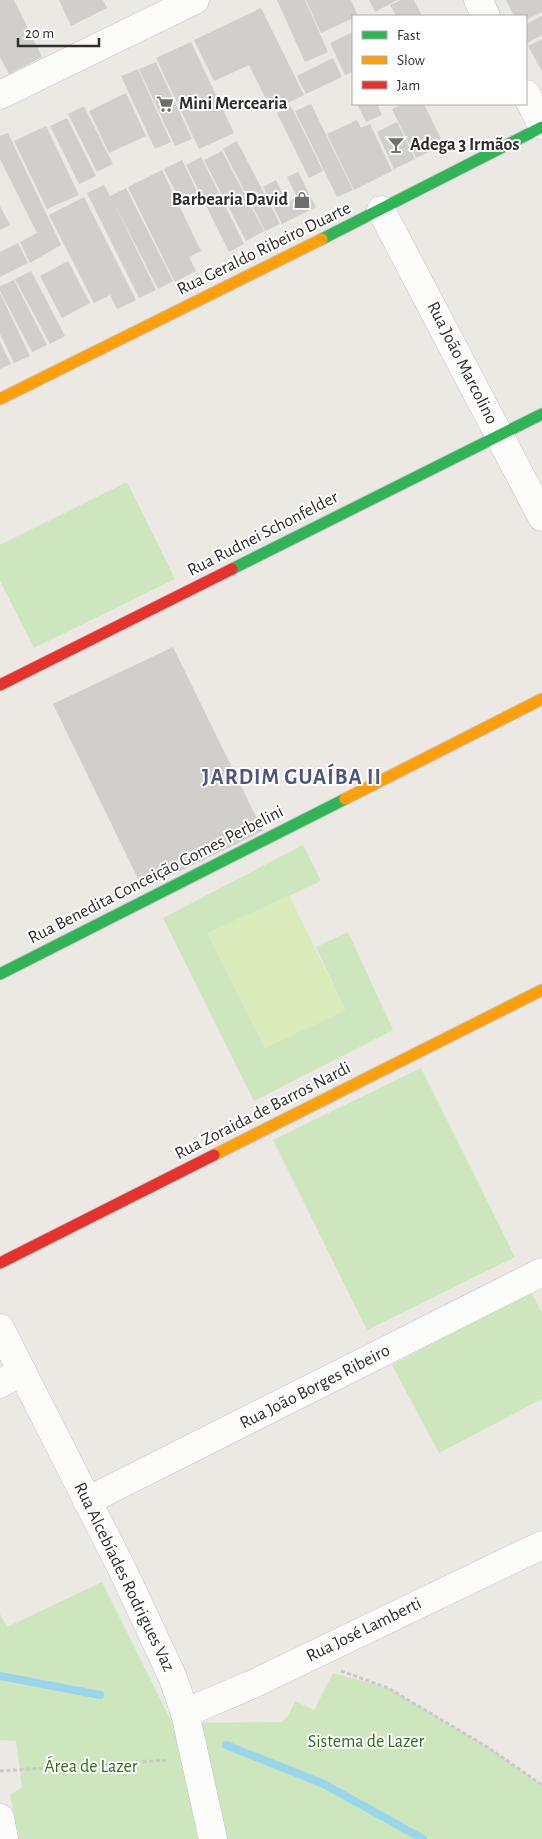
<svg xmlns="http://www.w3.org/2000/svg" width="542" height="1839" font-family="'Alegreya Sans',sans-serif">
<rect width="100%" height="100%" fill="#ece8e4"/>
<!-- green -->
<g fill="#cee6be">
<polygon points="127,482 175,579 34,648 0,581 0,545"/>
<polygon points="303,845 321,881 208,934 265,1048 345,1010 316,947 348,932 393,1030 254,1101 163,918"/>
<polygon points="421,1068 515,1257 367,1330 273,1140"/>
<polygon points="531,1292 542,1312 542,1399 439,1453 392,1365"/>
<polygon points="102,1582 172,1723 282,1722 288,1716 295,1701 314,1710 333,1673 388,1688 489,1748 542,1785 542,1839 19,1839 10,1795 22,1787 16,1741 0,1740 0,1614 7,1627"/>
</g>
<!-- pitch -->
<polygon fill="#d9eabb" points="289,895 345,1010 265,1048 208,933"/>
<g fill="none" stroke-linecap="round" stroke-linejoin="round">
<!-- stream -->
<g stroke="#99d6ec" stroke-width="8">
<polyline points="0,1676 100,1695"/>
<polyline points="226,1745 324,1784 423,1839"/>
</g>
</g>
<!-- building -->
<g fill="#d1cecb">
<polygon points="0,0 14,0 42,57 9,74 0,57"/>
<polygon points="59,0 103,0 107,8 71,26"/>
<polygon points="277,0 305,0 328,52 305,62"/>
<polygon points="306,0 351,0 358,16 353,16 353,18 321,33"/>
<polygon points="369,0 397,0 375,12"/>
<polygon points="401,0 414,0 422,16 396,16 390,5"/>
<polygon points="506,0 542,0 542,12 526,20 526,16 514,16"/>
<polygon points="261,8 304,95 272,111 249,65 214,81 194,40"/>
<polygon points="542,16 542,35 527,43 526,24"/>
<polygon points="353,32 353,72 345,75 330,43"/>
<polygon points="542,39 542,71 528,46"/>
<polygon points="191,42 234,133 199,149 156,58"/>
<polygon points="333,58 342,77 306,94 297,76"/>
<polygon points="156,62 192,139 175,146 139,69"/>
<polygon points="138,69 171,142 155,149 121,76"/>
<polygon points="126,93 146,136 109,153 89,111"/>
<polygon points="311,104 353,190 337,197 295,111"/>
<polygon points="357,104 382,104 378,106 382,115 366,122"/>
<polygon points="403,104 424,104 444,145 416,158 392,109"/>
<polygon points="84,106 113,164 97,172 68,114"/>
<polygon points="291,106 323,171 309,178 277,113"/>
<polygon points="67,118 96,176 79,184 50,126"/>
<polygon points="357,120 361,128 370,124 392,171 354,190 327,134"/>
<polygon points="397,122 415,159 394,169 377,132"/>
<polygon points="46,126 79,195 47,209 14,141"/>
<polygon points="8,133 61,245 30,263 20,242 37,233 0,159 0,136"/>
<polygon points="237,141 280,224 265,231 223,149"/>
<polygon points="222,151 264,231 246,241 204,160"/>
<polygon points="201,157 244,244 229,252 186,165"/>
<polygon points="182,160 200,198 187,204 182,193 177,195 164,169"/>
<polygon points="162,170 201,251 189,257 196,271 175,282 128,187"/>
<polygon points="298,172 316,207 282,224 263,187 276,180 287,203 297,197 287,177"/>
<polygon points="104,185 110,196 126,188 173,281 158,289 113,201 156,290 139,298 87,193"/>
<polygon points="84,197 136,300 117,309 110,295 94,303 49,215"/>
<polygon points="0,206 10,225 0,230"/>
<polygon points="18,243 28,263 0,277 0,252"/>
<polygon points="68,261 90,303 62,318 40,276"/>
<polygon points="31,271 65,336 50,344 15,279"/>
<polygon points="14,280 47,345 32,352 0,291 0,286"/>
<polygon points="0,293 30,356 14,363 0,334"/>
<polygon points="0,342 11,364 0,369"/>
<polygon points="173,647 263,831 143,889 53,704"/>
</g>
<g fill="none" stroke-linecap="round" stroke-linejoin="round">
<!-- street casing -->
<g stroke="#c5c4c5" stroke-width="29">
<g id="street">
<polyline points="478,0 486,16"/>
<polyline points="526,94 542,125"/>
<polyline points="0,95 195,0"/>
<polyline points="381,210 542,517"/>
<polyline points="0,1328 124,1573 173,1678 185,1713 213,1839"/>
<polyline points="0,1384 22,1371"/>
<polyline points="87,1501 542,1272"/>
<polyline points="185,1713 251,1685 542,1545"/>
<polyline points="0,1818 4,1839"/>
</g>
</g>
<!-- fast casing -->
<g stroke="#c5c4c5" stroke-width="13">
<g id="fast">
<polyline points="322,239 542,127"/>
<polyline points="232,569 542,414"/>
<polyline points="0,974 345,799"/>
</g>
</g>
<!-- slow casing -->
<g stroke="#c5c4c5" stroke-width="13">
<g id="slow">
<polyline points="0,399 322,239"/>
<polyline points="345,799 542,699"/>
<polyline points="214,1155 542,990"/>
</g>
</g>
<!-- jam casing -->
<g stroke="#c5c4c5" stroke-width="13">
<g id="jam">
<polyline points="0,685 232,569"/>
<polyline points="0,1263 214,1155"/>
</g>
</g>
<!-- path -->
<g stroke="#c9c9c8" stroke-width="3" stroke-dasharray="4 2.5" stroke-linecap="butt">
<polyline points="341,1671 388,1688 489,1748 542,1785"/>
<polyline points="0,1771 169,1760"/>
</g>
<!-- street -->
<use href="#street" stroke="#fcfcfb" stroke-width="28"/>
<!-- fast -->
<use href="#fast" stroke="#30b455" stroke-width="11"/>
<!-- slow -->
<use href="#slow" stroke="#ff9f0a" stroke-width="11"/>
<!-- jam -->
<use href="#jam" stroke="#e5322d" stroke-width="11"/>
</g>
<!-- icons -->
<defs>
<g id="supermarket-bare" transform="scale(1.35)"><path d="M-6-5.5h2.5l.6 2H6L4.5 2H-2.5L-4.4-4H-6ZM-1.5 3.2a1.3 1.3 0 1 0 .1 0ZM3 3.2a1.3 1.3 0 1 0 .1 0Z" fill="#706f6e" stroke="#fff" stroke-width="2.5" paint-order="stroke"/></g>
<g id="bar-bare" transform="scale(1.35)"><path d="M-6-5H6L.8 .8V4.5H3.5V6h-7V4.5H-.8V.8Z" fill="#706f6e" stroke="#fff" stroke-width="2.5" paint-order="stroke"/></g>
<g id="shop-bare" transform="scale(1.35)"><path d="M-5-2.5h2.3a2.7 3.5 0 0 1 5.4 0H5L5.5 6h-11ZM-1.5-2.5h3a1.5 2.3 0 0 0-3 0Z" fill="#706f6e" stroke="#fff" stroke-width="2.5" paint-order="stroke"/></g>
</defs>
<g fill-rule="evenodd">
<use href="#supermarket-bare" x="165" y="104"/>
<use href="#bar-bare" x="396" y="145"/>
<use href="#shop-bare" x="302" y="200"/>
</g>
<g text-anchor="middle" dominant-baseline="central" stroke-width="4" stroke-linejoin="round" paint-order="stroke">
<!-- poi labels -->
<g font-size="18" font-weight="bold" fill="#2e2e2e" stroke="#fff" text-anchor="start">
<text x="179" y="104">Mini Mercearia</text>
<text x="410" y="145">Adega 3 Irmãos</text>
<text x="288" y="200" text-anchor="end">Barbearia David</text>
</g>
<!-- street labels -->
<g font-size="18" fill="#2e2e2e" stroke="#fff">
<text transform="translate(264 249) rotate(-26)">Rua Geraldo Ribeiro Duarte</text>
<text transform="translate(462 363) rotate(63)">Rua João Marcolino</text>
<text transform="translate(263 534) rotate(-27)">Rua Rudnei Schonfelder</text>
<text transform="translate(156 875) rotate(-27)">Rua Benedita Conceição Gomes Perbelini</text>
<text transform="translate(263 1111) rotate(-27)">Rua Zoraida de Barros Nardi</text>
<text transform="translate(315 1387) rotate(-27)">Rua João Borges Ribeiro</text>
<text transform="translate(124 1577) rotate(64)">Rua Alcebíades Rodrigues Vaz</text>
<text transform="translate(364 1630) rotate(-26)">Rua José Lamberti</text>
</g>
<!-- park labels -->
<g font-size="18" fill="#2c6e1b" stroke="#fff">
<text x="366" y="1742">Sistema de Lazer</text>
<text x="91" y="1767">Área de Lazer</text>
</g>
<!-- district labels -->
<g font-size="22" font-weight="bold" letter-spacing="1" fill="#4d5680" stroke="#fff">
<text x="292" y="777">JARDIM GUAÍBA II</text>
</g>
</g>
<!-- legend -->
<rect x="352" y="15" width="175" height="90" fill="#ffffff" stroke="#ababab"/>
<rect x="362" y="31" width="25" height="8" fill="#30b455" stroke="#ababab"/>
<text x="397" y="40" font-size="15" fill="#2e2e2e">Fast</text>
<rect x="362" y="56" width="25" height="8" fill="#ff9f0a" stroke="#ababab"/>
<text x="397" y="65" font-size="15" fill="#2e2e2e">Slow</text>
<rect x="362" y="81" width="25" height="8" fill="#e5322d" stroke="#ababab"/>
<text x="397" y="90" font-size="15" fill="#2e2e2e">Jam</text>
<!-- scale -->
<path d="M18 38v8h81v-8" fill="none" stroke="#2e2e2e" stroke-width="2.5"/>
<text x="25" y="38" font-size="15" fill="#2e2e2e" stroke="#ffffff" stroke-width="4" paint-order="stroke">20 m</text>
</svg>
